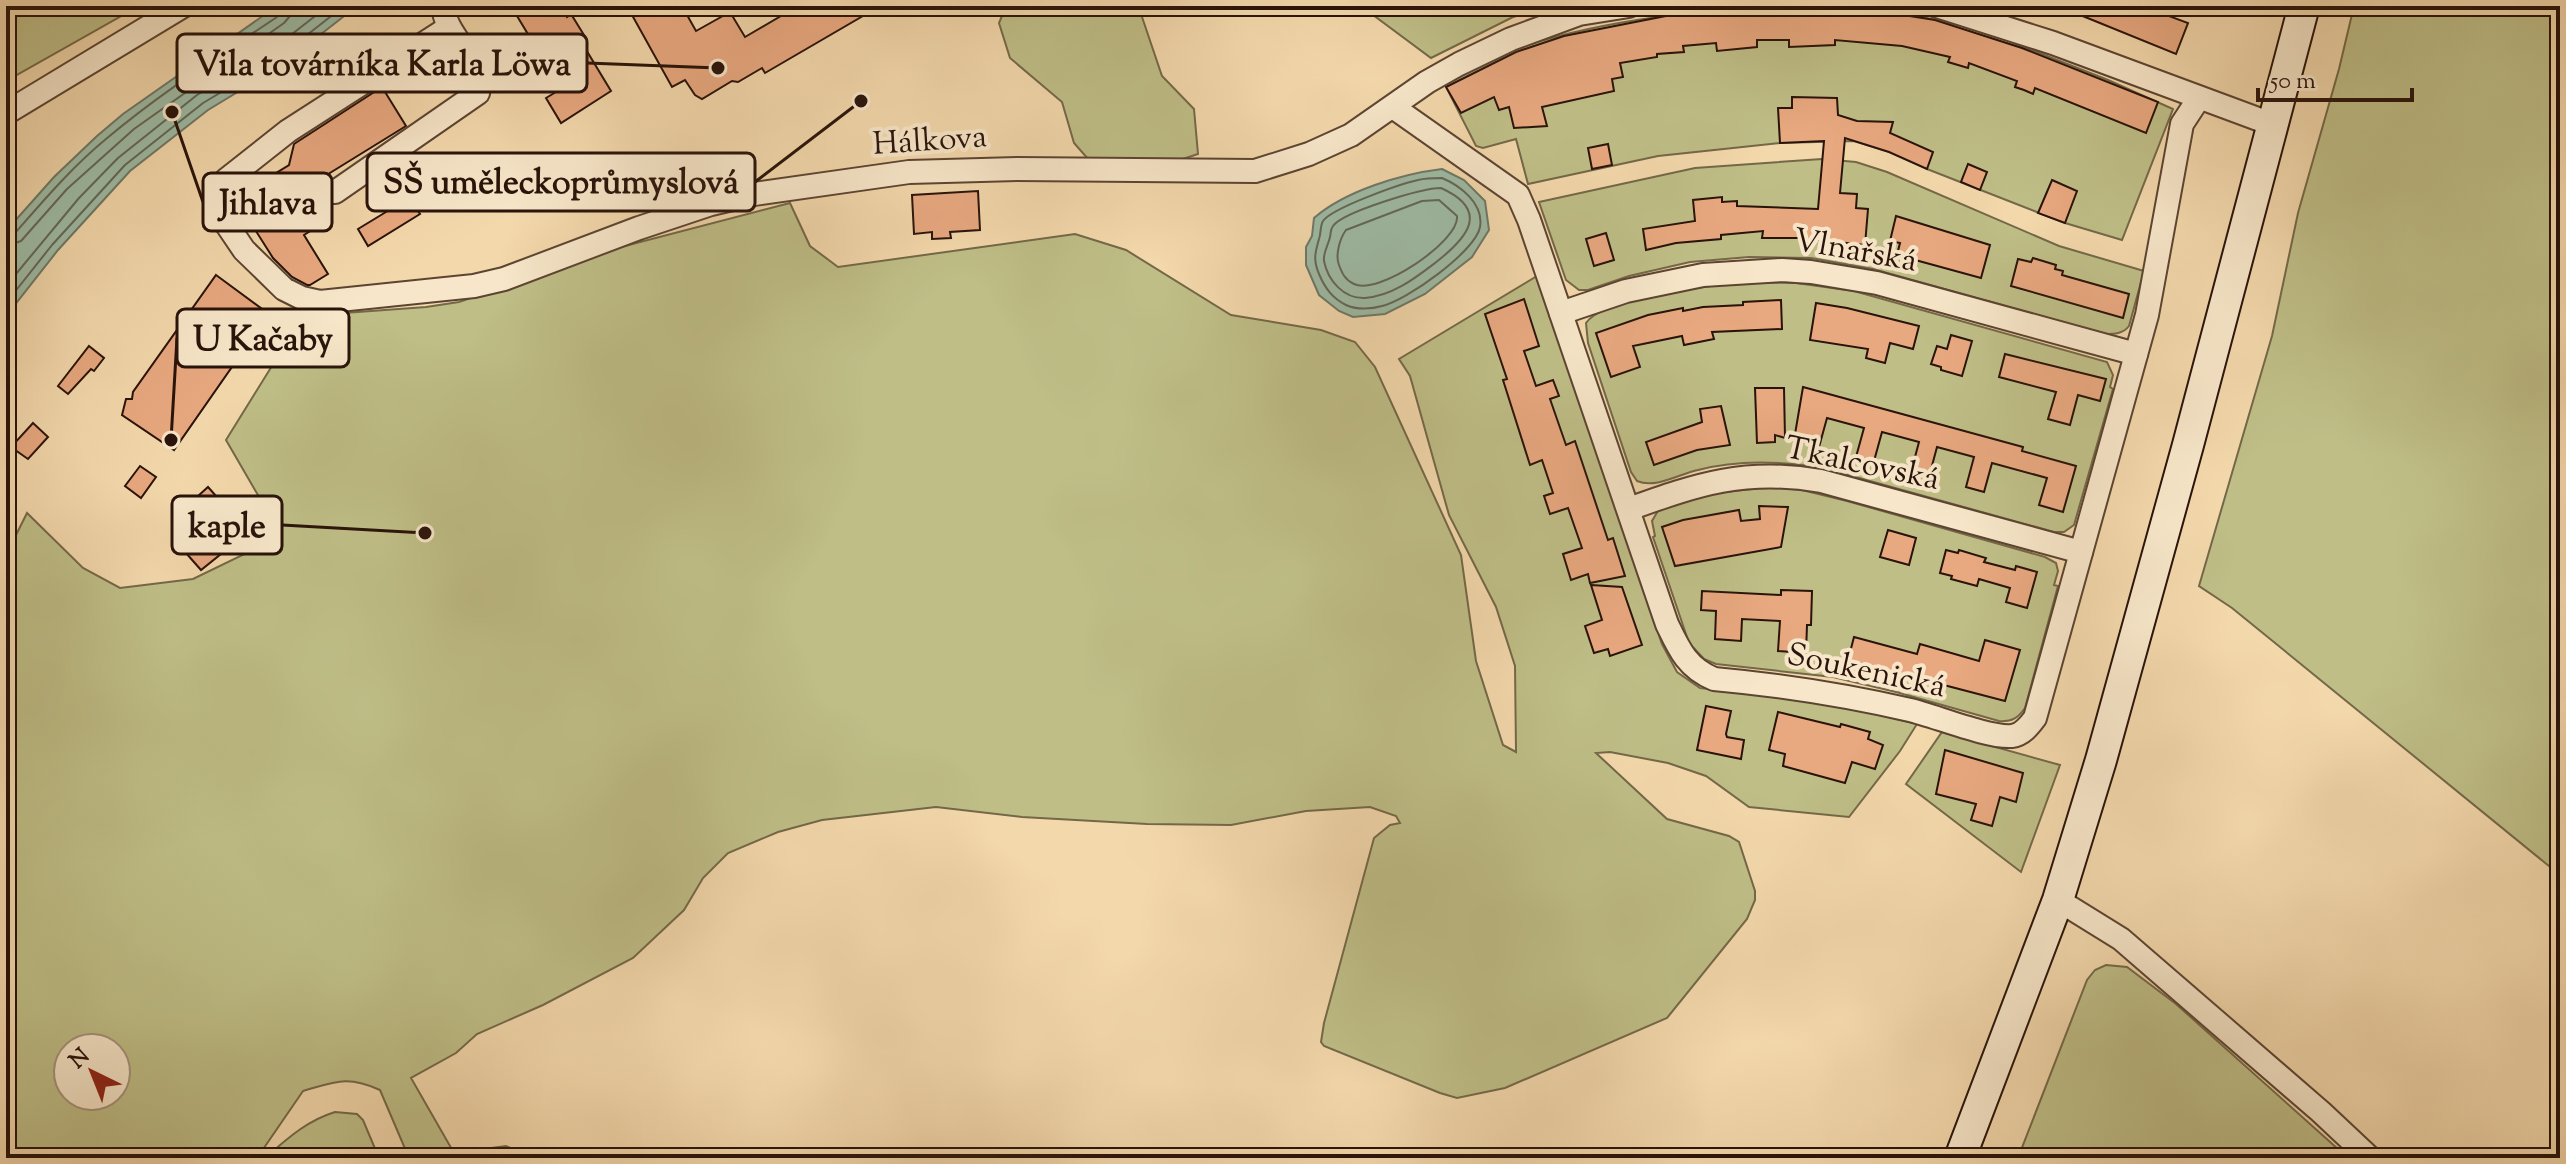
<svg xmlns="http://www.w3.org/2000/svg" width="2566" height="1164" font-family="'Sorts Mill Goudy',serif">
<rect width="100%" height="100%" fill="#f3d8ac"/>
<filter id="stains"><feTurbulence type="fractalNoise" baseFrequency=".0025" numOctaves="4"/><feColorMatrix values="0 0 0 0 .2 0 0 0 0 .09 0 0 0 0 .02 0 0 0 .5 -.17"/></filter>
<radialGradient id="worn" r=".72"><stop offset=".6" stop-color="#630" stop-opacity="0"/><stop offset="1" stop-color="#630" stop-opacity=".3"/></radialGradient>
<!-- green -->
<g fill="#bfbe87" stroke="#746848" stroke-width="2" fill-rule="evenodd">
<polygon points="6,6 139,6 6,81"/>
<polygon points="1006,6 1143,6 1141,14 1162,76 1194,109 1198,154 1131,176 1096,168 1074,143 1062,102 1010,58 999,23"/>
<polygon points="1361,6 1554,6 1513,17 1431,58"/>
<path d="M1787,6L1865,9L1903,13L1978,29L2108,80L2173,109L2122,240L2065,223L1927,169L1890,152L1854,141L1780,143L1658,156L1528,184L1516,139L1483,148L1476,146L1445,85C1471,70 1498,54 1527,45C1611,19 1700,10 1787,6Z"/>
<polygon points="2354,6 2560,6 2560,875 2232,608 2199,586 2272,336 2298,213 2339,69"/>
<path d="M1822,159L1856,162L1887,172L2059,246L2144,271L2129,326C2123,334 2114,334 2105,334L1873,269L1811,258L1749,257L1690,262L1629,276L1588,290H1579L1566,280L1539,202L1695,168Z"/>
<path d="M790,203L810,246L838,267L1075,234L1126,250L1231,315L1321,330L1355,342L1375,367L1461,555L1476,661L1503,745L1516,752L1515,666L1496,607L1449,515L1410,376L1399,359L1537,276L1662,644L1677,672L1700,688L1827,702L1917,724L1900,751L1849,817L1749,807L1706,776L1668,763L1610,752L1596,753L1667,819L1729,836L1739,842L1755,891V900L1747,919L1667,1018L1505,1088L1457,1098L1440,1093L1324,1046L1321,1042L1324,1023L1374,838L1390,825L1400,823L1396,816L1370,807L1306,811L1231,825L1147,824L1022,817L936,807L822,820L778,832L728,853L703,878L684,910L633,958L543,1005L477,1034L456,1053L411,1078L454,1153L506,1146L531,1158H409L380,1090C347,1075 335,1082 303,1091L257,1158H6V555L27,513L83,568L120,588L193,579L255,549L277,528L226,440L303,316L426,307L459,302L621,247ZM68,1048H116V1096H68Z"/>
<path d="M1752,282L1796,283L1854,291L2107,362L2113,375L2110,387L2113,389L2074,525L2064,532H2054L1823,468C1781,461 1739,459 1698,470C1679,474 1656,489 1637,481L1631,472L1588,343L1586,323C1603,297 1720,284 1752,282Z"/>
<path d="M1770,487L1802,490L1847,501L2045,557L2056,563L2058,571L2054,585L2058,586L2025,708C2018,718 2012,722 1999,721L1896,692L1833,677L1716,664L1704,659L1689,643L1653,537L1655,536L1652,521L1659,509L1707,494Z"/>
<polygon points="1942,732 2060,765 2021,872 1906,784"/>
<polygon points="2106,965 2127,967 2176,1004 2348,1158 2018,1158 2087,980 2095,970"/>
<path d="M335,1112L357,1114L363,1120L379,1158H265C287,1139 306,1121 335,1112Z"/>
</g>
<!-- water -->
<g fill="#9dbba5" stroke="#6f7867" stroke-width="2">
<polygon points="277,6 357,6 279,67 208,110 130,171 58,250 6,316 6,231 54,177 97,136 123,114"/>
<path d="M1442,169L1464,180L1485,201L1489,230L1472,257L1425,294L1385,314L1353,317L1339,311L1319,295L1306,265V247L1312,236L1314,218C1345,191 1401,174 1442,169Z"/>
</g>
<g fill="none" stroke-linecap="round" stroke-linejoin="round">
<!-- shore -->
<g stroke="#636758" stroke-width="2">
<path d="M1442,178C1461,186 1484,204 1480,227C1476,251 1406,301 1382,306C1372,309 1356,310 1346,305C1332,298 1325,288 1319,274C1313,260 1315,253 1319,239C1321,234 1320,226 1323,221C1332,208 1400,184 1418,180C1426,178 1434,178 1442,178Z"/>
<path d="M1441,188C1492,211 1466,239 1435,263C1414,279 1392,296 1365,298C1344,299 1328,281 1324,261C1323,252 1328,246 1330,237C1331,233 1330,230 1333,226C1343,212 1422,188 1441,188Z"/>
<path d="M1439,200L1457,216C1460,241 1378,296 1354,284C1345,280 1342,273 1339,265C1335,255 1340,238 1346,230L1422,201Z"/>
<path d="M6,236L15,233C44,200 72,167 106,139C159,94 219,56 277,17L281,6"/>
<polyline points="6,246 21,241 67,189 134,129 284,23 290,16 291,6"/>
<polyline points="6,286 79,198 118,158 197,95 269,52 328,6"/>
<polyline points="6,303 52,245 125,165 203,103 275,60 344,6"/>
</g>
</g>
<!-- building -->
<g fill="#e8a880" stroke="#29130a" stroke-width="2">
<polygon points="511,6 560,6 567,17 571,14 587,40 582,43 611,91 561,123 546,98 561,89"/>
<polygon points="627,6 682,6 696,31 730,12 745,37 798,6 880,6 765,73 762,68 738,82 732,81 702,99 695,95 685,80 672,87"/>
<polygon points="1789,6 1865,9 1935,20 2022,48 2158,102 2146,133 2035,88 2033,94 2024,90 2015,87 2017,81 1969,63 1968,68 1948,62 1950,57 1902,46 1835,40 1835,45 1789,47 1789,40 1757,40 1757,47 1717,51 1716,43 1683,46 1684,52 1657,54 1657,57 1620,63 1623,77 1612,79 1614,91 1542,107 1547,126 1514,128 1509,107 1499,110 1494,97 1461,113 1446,87 1516,52 1564,36 1676,14"/>
<polygon points="2058,6 2169,6 2166,15 2188,23 2176,54"/>
<polygon points="382,87 406,126 291,197 312,230 304,235 328,274 310,285 307,285 292,277 273,258 235,198 289,165 294,144"/>
<polygon points="1792,97 1837,98 1838,115 1857,121 1893,122 1890,133 1933,152 1927,169 1889,152 1845,138 1840,193 1857,194 1856,208 1868,209 1865,245 1800,238 1762,238 1763,231 1721,235 1721,239 1676,243 1646,250 1643,229 1695,221 1693,200 1722,197 1722,202 1737,201 1737,206 1818,209 1824,141 1780,143 1778,108 1792,108"/>
<polygon points="1608,144 1612,165 1592,169 1588,148"/>
<polygon points="1968,164 1987,172 1980,190 1961,182"/>
<polygon points="2052,180 2077,191 2065,223 2038,213"/>
<polygon points="978,191 980,230 950,232 951,238 932,239 932,232 914,234 912,195"/>
<polygon points="409,198 420,214 368,246 358,229"/>
<polygon points="1896,216 1990,245 1981,278 1897,255 1900,243 1890,241"/>
<polygon points="1606,233 1614,260 1594,266 1586,239"/>
<polygon points="2033,258 2056,265 2055,269 2063,271 2062,275 2129,294 2123,318 2011,286 2018,259 2031,262"/>
<polygon points="216,275 269,314 174,450 122,415 126,399 132,399 133,392"/>
<polygon points="1524,299 1539,346 1524,351 1536,386 1553,380 1559,396 1550,399 1566,445 1575,441 1608,540 1613,538 1625,576 1590,583 1588,574 1571,580 1563,554 1582,548 1568,508 1550,514 1544,496 1553,493 1542,460 1530,465 1503,380 1507,379 1485,314"/>
<polygon points="1781,300 1782,329 1712,332 1714,339 1684,345 1682,336 1633,346 1640,367 1611,377 1596,333 1648,315 1683,308 1683,311 1703,307 1743,305 1743,302"/>
<polygon points="1816,303 1847,308 1919,326 1913,349 1890,343 1885,363 1866,358 1868,349 1810,340"/>
<polygon points="1951,335 1972,341 1962,376 1941,370 1941,367 1931,364 1937,346 1947,349"/>
<polygon points="89,346 104,358 94,371 91,369 68,394 58,386"/>
<polygon points="2005,354 2106,379 2100,401 2078,395 2070,425 2048,419 2056,392 1999,377"/>
<polygon points="1803,387 2023,447 2022,451 2076,466 2063,512 2039,505 2047,478 1992,463 1984,492 1966,487 1974,457 1937,447 1929,477 1911,472 1919,442 1882,432 1874,461 1856,457 1864,428 1827,418 1819,447 1794,440"/>
<polygon points="1755,388 1784,388 1785,438 1775,435 1775,442 1757,443"/>
<polygon points="1721,406 1730,445 1697,450 1654,465 1646,442 1702,422 1700,409"/>
<polygon points="33,423 48,437 28,459 11,447"/>
<polygon points="140,466 156,477 141,498 125,486"/>
<polygon points="208,487 250,534 238,545 236,542 201,570 186,553 194,546 174,524 179,520 175,517"/>
<polygon points="1759,506 1788,507 1781,547 1675,566 1662,527 1683,520 1739,510 1741,521 1760,519"/>
<polygon points="1888,530 1916,538 1909,565 1880,557"/>
<polygon points="1946,550 1958,553 1959,550 1986,558 1984,562 2015,570 2016,566 2037,572 2027,608 2006,602 2010,588 1979,579 1977,586 1951,579 1952,576 1940,573"/>
<polygon points="1591,585 1622,587 1642,645 1610,656 1608,649 1594,653 1585,626 1602,620"/>
<polygon points="1781,590 1812,591 1811,625 1807,625 1806,653 1778,651 1780,621 1742,619 1741,641 1715,639 1716,611 1701,610 1702,591 1781,595"/>
<polygon points="1854,637 1917,654 1920,644 1979,661 1985,640 2020,650 2005,701 1848,660"/>
<polygon points="1706,706 1731,711 1726,734 1727,737 1744,740 1741,759 1697,750"/>
<polygon points="1778,712 1840,727 1841,724 1870,732 1868,739 1883,745 1875,769 1852,762 1845,783 1783,766 1785,754 1769,750"/>
<polygon points="1945,750 2023,773 2016,802 2000,797 1992,826 1971,820 1976,804 1936,794"/>
</g>
<g fill="none" stroke-linecap="round" stroke-linejoin="round">
<!-- street casing -->
<g stroke="#5c4432" stroke-width="26">
<g id="street">
<polyline points="1937,6 2053,43 2274,125"/>
<polyline points="448,28 288,131 226,180 220,195 223,219 244,250 284,289 302,298 320,302 474,286 504,279 639,228 711,204 754,194 909,172 1017,169 1255,171 1309,154 1351,135 1427,82 1459,64 1511,39 1579,14 1629,6"/>
<path d="M1393,107L1518,195L1529,220L1667,624C1679,649 1687,668 1714,679C1780,685 1844,695 1910,710C1935,716 1989,738 2012,736C2022,735 2029,726 2035,718L2147,315L2182,124L2199,98"/>
<polyline points="6,113 183,6"/>
<path d="M335,192L478,93C487,63 445,38 443,6"/>
<polyline points="1561,313 1626,291 1703,275 1782,270 1811,272 1877,283 2136,354"/>
<path d="M1629,509C1698,484 1746,468 1821,481L2081,552"/>
<polyline points="2058,900 2121,939 2321,1112 2370,1158"/>
</g>
</g>
<!-- secondary casing -->
<g stroke="#29130a" stroke-width="34">
<polyline id="secondary" points="1960,1158 2058,900 2101,760 2188,445 2304,6"/>
</g>
<!-- street -->
<use href="#street" stroke="#f7e6c9" stroke-width="22"/>
<!-- secondary -->
<use href="#secondary" stroke="#f7e6c9" stroke-width="30"/>
</g>
<g text-anchor="middle" dominant-baseline="central" stroke-width="8" stroke-linejoin="round" paint-order="stroke">
<!-- street labels -->
<g font-size="32" fill="#29130a" stroke="#f7e6c9">
<text transform="translate(930 142) rotate(-4)">Hálkova</text>
<text transform="translate(1855 252) rotate(10)">Vlnařská</text>
<text transform="translate(1862 465) rotate(12)">Tkalcovská</text>
<text transform="translate(1866 672) rotate(12)">Soukenická</text>
</g>
</g>
<!-- callouts -->
<path fill="none" stroke="#29130a" stroke-width="3" d="M718 68L587 63M861 101L755 182M172 112L203 202M171 440L177 338M425 533L282 525"/>
<g fill="#29130a" stroke="#f7e6c9" stroke-width="3">
<circle cx="718" cy="68" r="8"/>
<circle cx="861" cy="101" r="8"/>
<circle cx="172" cy="112" r="8"/>
<circle cx="171" cy="440" r="8"/>
<circle cx="425" cy="533" r="8"/>
</g>
<g fill="#f7e6c9" stroke="#29130a" stroke-width="3">
<rect x="177" y="34" width="410" height="58" rx="8"/>
<rect x="367" y="153" width="388" height="58" rx="8"/>
<rect x="203" y="173" width="129" height="58" rx="8"/>
<rect x="177" y="309" width="172" height="58" rx="8"/>
<rect x="172" y="496" width="110" height="58" rx="8"/>
</g>
<g font-size="34" text-anchor="middle" font-weight="bold" fill="#29130a">
<text x="382" y="75">Vila továrníka Karla Löwa</text>
<text x="561" y="193">SŠ uměleckoprůmyslová</text>
<text x="268" y="214">Jihlava</text>
<text x="263" y="350">U Kačaby</text>
<text x="227" y="537">kaple</text>
</g>
<!-- margin -->
<rect width="2566" height="1164" fill="none" stroke="#f3d8ac" stroke-width="32"/>
<rect x="8" y="8" width="2550" height="1148" fill="none" stroke="#29130a" stroke-width="4"/>
<rect x="16" y="16" width="2534" height="1132" fill="none" stroke="#29130a" stroke-width="2"/>
<!-- north arrow -->
<g transform="translate(92 1072) rotate(317)"><circle r="38" fill="#f7e6c9" stroke="#a5927d" stroke-width="2"/>
<path d="M0-6L14 30L0 20L-14 30Z" fill="#8f2418"/>
<text y="-12" font-size="22" font-weight="bold" text-anchor="middle" fill="#29130a">N</text>
</g>
<!-- scale -->
<path d="M2258 88v12h154v-12" fill="none" stroke="#29130a" stroke-width="4"/>
<text x="2270" y="88" font-size="24" fill="#29130a" stroke="#f7e6c9" stroke-width="6" paint-order="stroke">50 m</text>
<rect width="100%" height="100%" filter="url(#stains)"/>
<rect width="100%" height="100%" fill="url(#worn)"/>
</svg>
